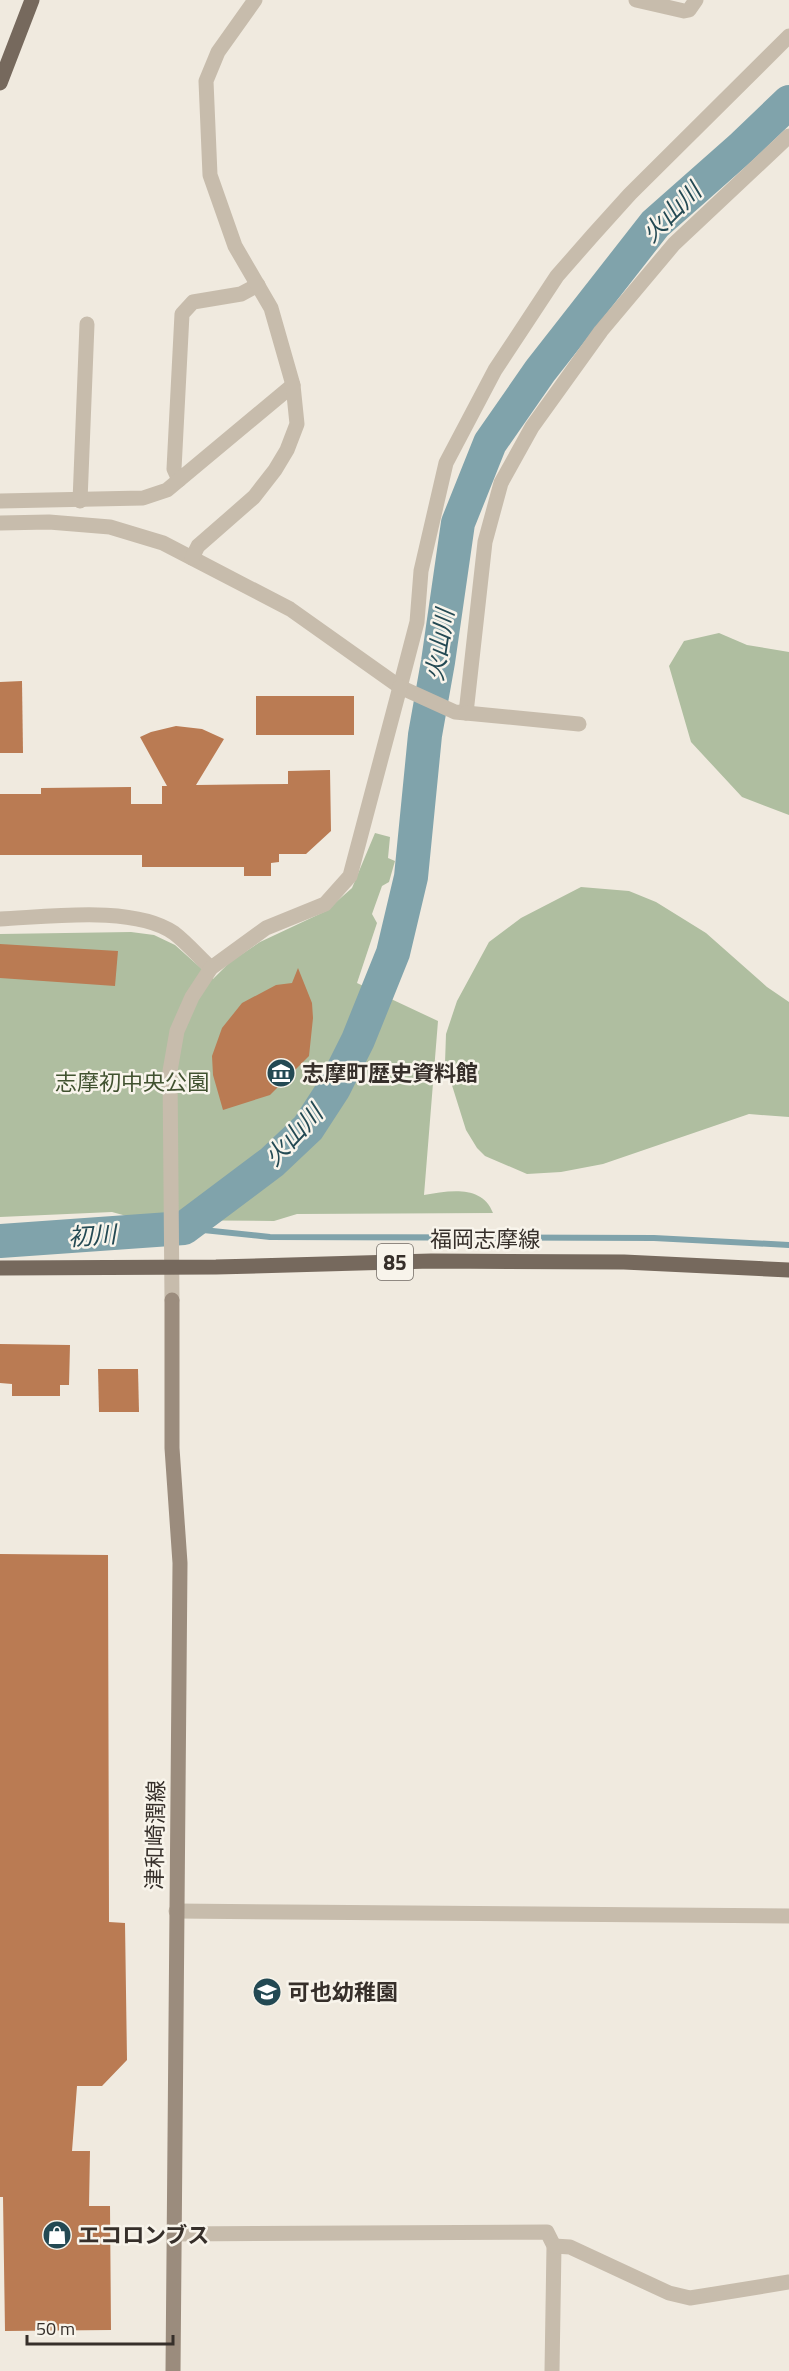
<svg xmlns="http://www.w3.org/2000/svg" width="789" height="2371" font-family="'Titillium Web','Noto Sans JP',sans-serif">
<rect width="100%" height="100%" fill="#f0eadf"/>
<!-- green -->
<g fill="#afbea0">
<polygon points="719,633 747,645 789,652 789,815 742,797 691,742 669,666 684,641"/>
<path d="M375,833L390,837L388,858L395,861L389,882L382,886L372,914L377,923L357,983L438,1021L424,1195C448,1191 482,1184 493,1213L297,1214L274,1221L141,1220L112,1212L0,1217V934L131,932L154,935L175,945L213,979L230,962L260,942L326,911L352,888Z"/>
<polygon points="581,887 629,891 656,902 706,933 767,987 789,1002 789,1117 749,1114 603,1164 561,1172 527,1174 485,1156 477,1148 466,1130 445,1063 446,1034 457,1001 489,942 521,918"/>
</g>
<g fill="none" stroke-linecap="round" stroke-linejoin="round">
<!-- stream -->
<polyline stroke="#80a3ab" stroke-width="6" points="184,1228 270,1237 654,1238 789,1245"/>
<!-- river -->
<polyline stroke="#80a3ab" stroke-width="34" points="0,1241 184,1228 272,1162 308,1128 334,1088 358,1040 393,953 411,877 425,735 438,662 458,523 490,443 540,371 655,224 741,148 789,102"/>
</g>
<!-- building -->
<g fill="#ba7b53">
<polygon points="22,681 23,753 0,753 0,682"/>
<rect x="256" y="696" width="98" height="39"/>
<polygon points="176,726 202,729 224,739 196,785 288,784 288,771 330,770 331,831 306,854 279,854 279,862 271,863 271,876 244,876 244,867 142,867 142,855 0,855 0,794 41,794 41,788 131,787 131,804 162,804 162,786 167,786 140,737 151,732"/>
<polygon points="0,944 118,951 115,986 0,978"/>
<polygon points="298,968 312,1003 313,1018 309,1056 270,1095 223,1110 213,1075 212,1056 222,1028 242,1003 276,985 292,983"/>
<polygon points="0,1344 70,1345 69,1385 60,1385 60,1396 12,1396 12,1384 0,1383"/>
<polygon points="98,1369 138,1369 139,1412 99,1412"/>
<polygon points="0,1554 108,1555 109,1922 125,1923 127,2060 102,2086 77,2086 72,2151 90,2151 89,2206 110,2206 111,2330 5,2331 3,2197 0,2197"/>
</g>
<g fill="none" stroke-linecap="round" stroke-linejoin="round">
<!-- minor -->
<g stroke="#c7bcac" stroke-width="15">
<polyline points="636,0 684,11 689,10 696,0"/>
<polyline points="179,480 174,469 182,314 193,302 241,294 258,285"/>
<polyline points="0,501 143,498 167,490 293,385"/>
<polyline points="80,501 87,324"/>
<polyline points="0,523 49,522 110,527 163,543 290,609 400,687 455,712 466,713 485,542 501,483 532,427 601,331 674,244 789,136"/>
<polyline points="192,558 198,546 254,497 275,470 287,450 297,424 293,385 271,308 235,246 210,175 206,81 218,52 255,0"/>
<polyline points="400,687 417,622 421,571 446,463 495,370 557,276 593,235 630,194 789,36"/>
<polyline points="466,713 579,724"/>
<polyline points="176,1911 789,1916"/>
<polyline points="174,2234 547,2232 554,2246 552,2371"/>
<polyline points="554,2246 570,2247 669,2293 690,2298 789,2282"/>
</g>
<!-- tertiary -->
<g stroke="#c7bcac" stroke-width="15">
<path d="M0,919C48,917 134,905 174,933C187,943 199,957 211,968"/>
<polyline points="172,1300 170,1071 177,1031 192,997 211,968 266,928 325,904 350,876 400,687"/>
</g>
<!-- secondary -->
<polyline stroke="#9b8c7d" stroke-width="15" points="172,1300 172,1448 180,1563 173,2371"/>
<!-- primary -->
<g stroke="#76695d" stroke-width="15">
<polyline points="0,83 32,0"/>
<polyline points="0,1268 216,1267 431,1261 624,1262 789,1270"/>
</g>
</g>
<!-- icons -->
<defs>
<g id="museum-disc" transform="scale(1.5)"><circle r="9.5" fill="#234953" stroke="#f8f4eb"/><path d="M0-6L6-3V-2H-6V-3ZM-5-1h2V3h-2ZM-1-1h2V3h-2ZM3-1h2V3H3ZM-6 4H6V6H-6Z" fill="#fff"/></g>
<g id="school-disc" transform="scale(1.5)"><circle r="9.5" fill="#234953" stroke="#f8f4eb"/><path d="M0-5L7-2L0 1L-7-2ZM-4 1L0 2.5L4 1V4Q0 6-4 4Z" fill="#fff"/></g>
<g id="shop-disc" transform="scale(1.5)"><circle r="9.5" fill="#234953" stroke="#f8f4eb"/><path d="M-5-2.5h2.3a2.7 3.5 0 0 1 5.4 0H5L5.5 6h-11ZM-1.5-2.5h3a1.5 2.3 0 0 0-3 0Z" fill="#fff"/></g>
</defs>
<g fill-rule="evenodd">
<use href="#museum-disc" x="281" y="1073"/>
<use href="#school-disc" x="267" y="1992"/>
<use href="#shop-disc" x="57" y="2235"/>
</g>
<g text-anchor="middle" dominant-baseline="central" stroke-width="5" stroke-linejoin="round" paint-order="stroke">
<!-- shield labels -->
<rect fill="#f8f4eb" stroke="#706a64" stroke-width="1.5" x="377" y="1244" width="36" height="36" rx="4.5"/>
<g font-size="21" font-weight="bold" fill="#362f2a">
<text x="395" y="1262">85</text>
</g>
<!-- poi labels -->
<g font-size="22" font-weight="bold" fill="#362f2a" stroke="#f8f4eb" text-anchor="start">
<text x="302" y="1073">志摩町歴史資料館</text>
<text x="288" y="1992">可也幼稚園</text>
<text x="78" y="2235">エコロンブス</text>
</g>
<!-- park labels -->
<g font-size="22" fill="#415230" stroke="#f8f4eb">
<text x="132" y="1082">志摩初中央公園</text>
</g>
<!-- street labels -->
<g font-size="22" fill="#362f2a" stroke="#f8f4eb">
<text x="485" y="1239">福岡志摩線</text>
<text transform="translate(155 1835) rotate(-89)">津和崎潤線</text>
</g>
<!-- water labels -->
<g font-size="24" font-style="italic" fill="#234953" stroke="#f8f4eb">
<text transform="translate(671 212) rotate(-45)">火山川</text>
<text transform="translate(439 645) rotate(-81)">火山川</text>
<text transform="translate(293 1135) rotate(-47)">火山川</text>
<text transform="translate(92 1235) rotate(-4)">初川</text>
</g>
</g>
<!-- scale -->
<path d="M27 2335v9h146v-9" fill="none" stroke="#362f2a" stroke-width="3"/>
<text x="36" y="2335" font-size="18" fill="#362f2a" stroke="#f8f4eb" stroke-width="4.5" paint-order="stroke">50 m</text>
</svg>
